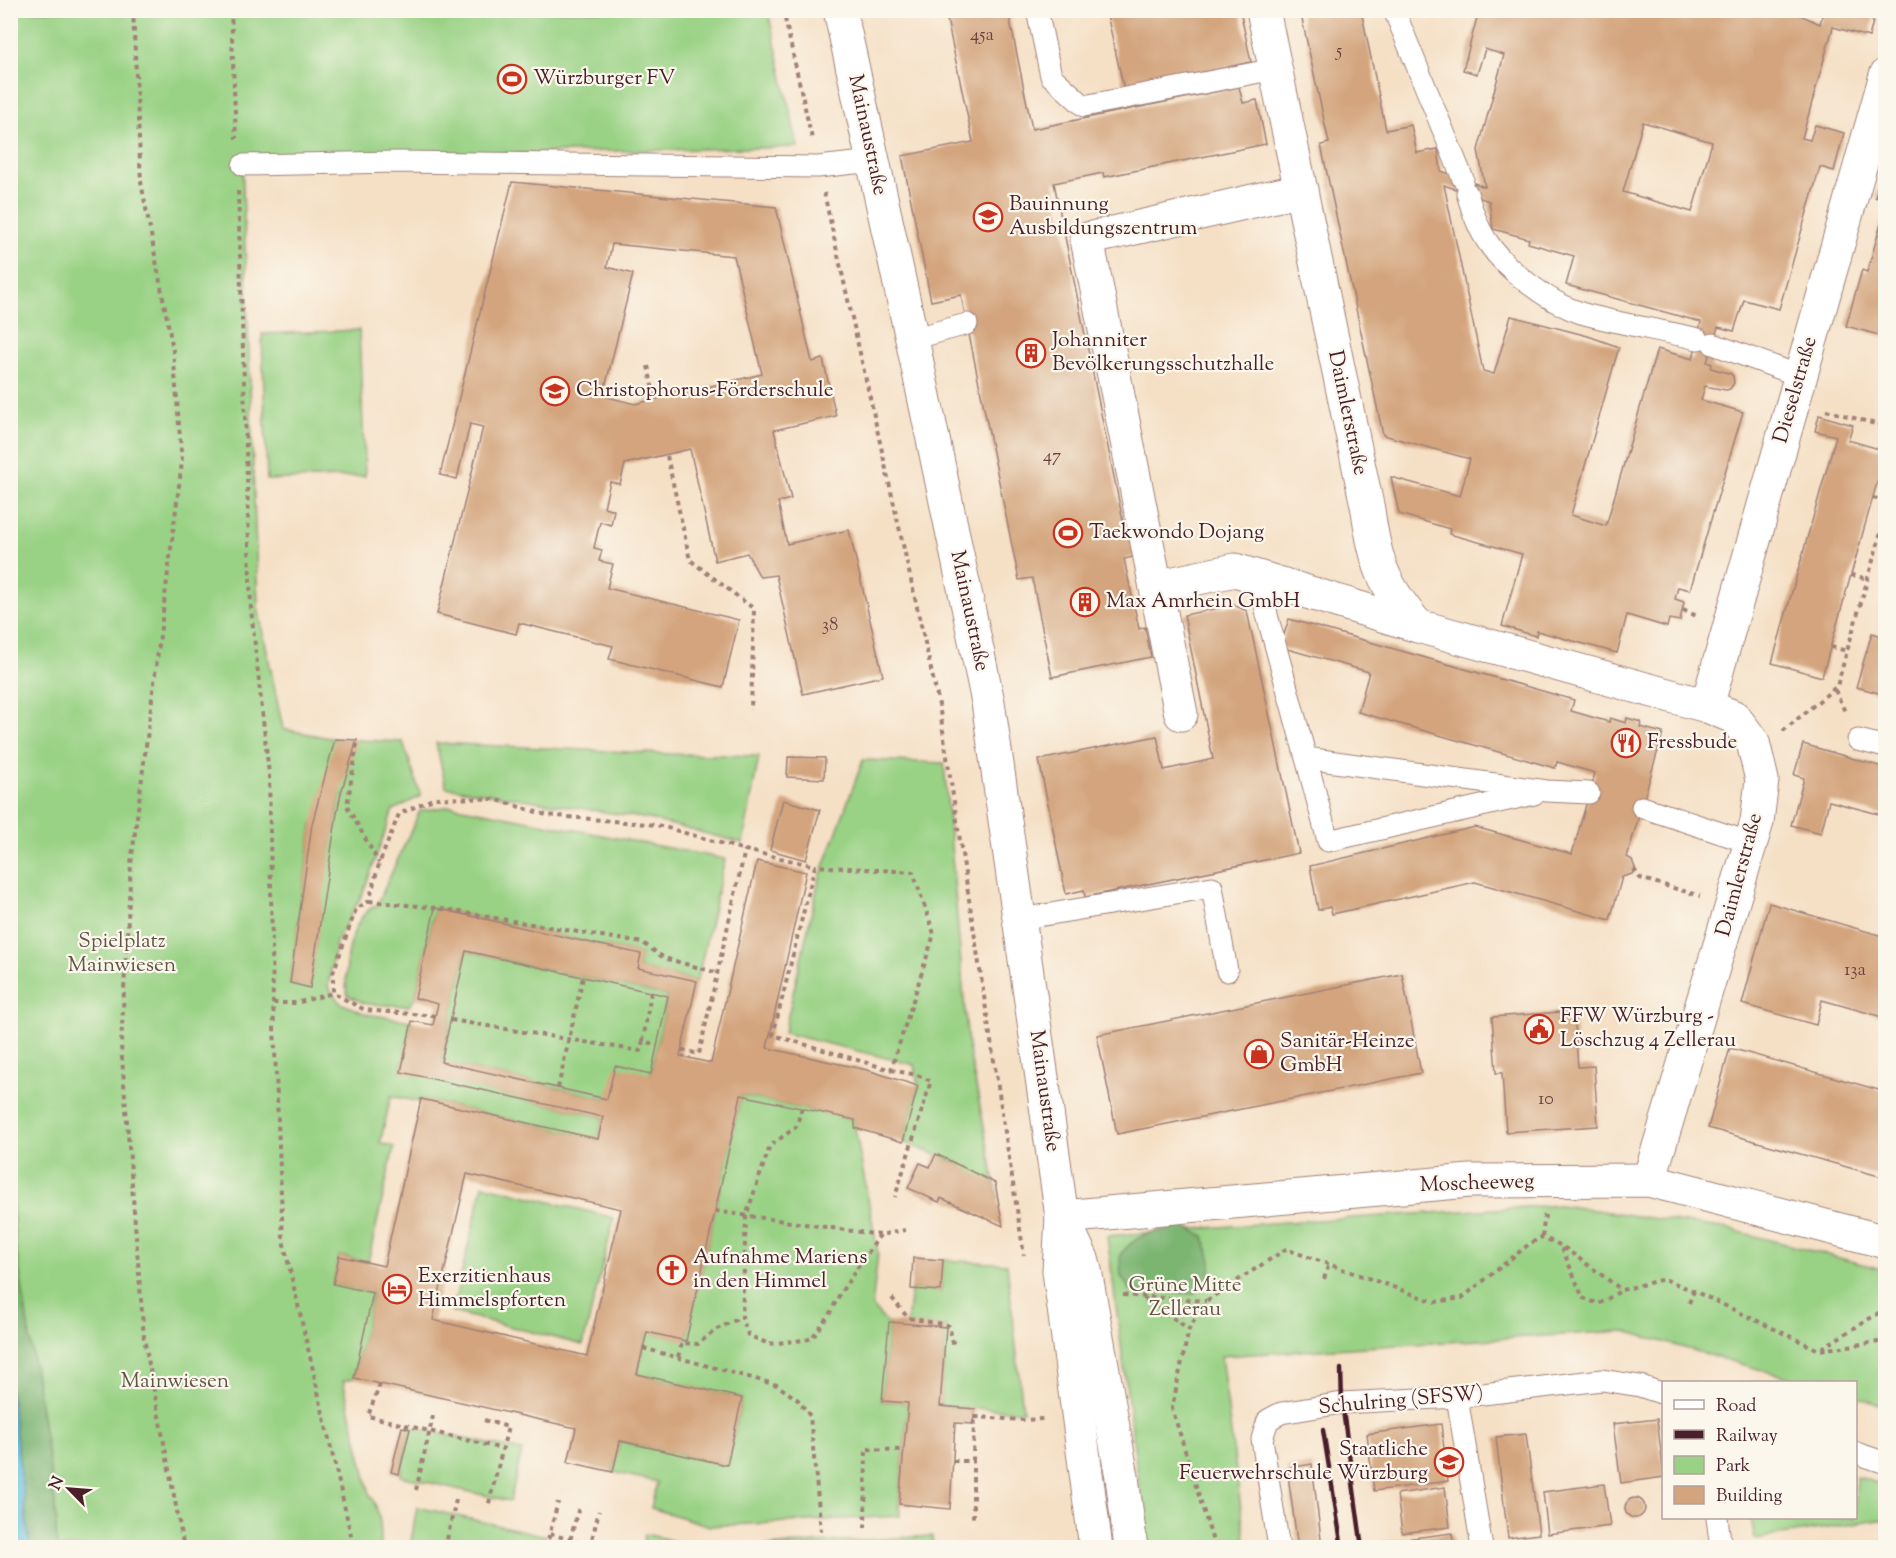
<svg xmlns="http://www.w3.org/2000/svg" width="1896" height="1558" font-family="'Sorts Mill Goudy',serif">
<rect width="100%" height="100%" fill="#fbf7ec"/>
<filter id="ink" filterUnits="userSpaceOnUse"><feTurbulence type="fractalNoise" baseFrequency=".0167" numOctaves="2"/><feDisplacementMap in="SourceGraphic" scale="12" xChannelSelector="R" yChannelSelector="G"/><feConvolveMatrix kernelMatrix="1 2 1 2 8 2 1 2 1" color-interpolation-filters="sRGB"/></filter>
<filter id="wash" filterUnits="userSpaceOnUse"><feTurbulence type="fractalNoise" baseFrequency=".008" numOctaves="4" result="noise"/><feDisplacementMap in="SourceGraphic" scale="24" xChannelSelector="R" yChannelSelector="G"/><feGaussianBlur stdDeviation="1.35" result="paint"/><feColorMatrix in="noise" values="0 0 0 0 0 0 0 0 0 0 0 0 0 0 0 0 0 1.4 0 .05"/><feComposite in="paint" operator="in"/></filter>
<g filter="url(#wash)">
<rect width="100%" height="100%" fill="#f5e0c6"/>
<!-- green -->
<g fill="#9ad285" stroke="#727858" stroke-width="1.5" fill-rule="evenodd">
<path d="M10,11H768L798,147L242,159L258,608L283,729L335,739L403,742L421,796L393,810L363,893L336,942L328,987L340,1003L366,1014L412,1021L401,1071L603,1117L598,1139L421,1099V1102L391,1096L380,1143L394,1147L368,1262L339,1256L333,1284L373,1293L354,1378L343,1381L370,1495C381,1512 381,1528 381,1547H30L10,1395ZM341,793L328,861L310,987L290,984L312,824Z"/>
<polygon points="359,330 365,476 267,480 262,334"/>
<polygon points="436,743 670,754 759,756 743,843 649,819 446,787"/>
<polygon points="863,760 944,763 968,1046 998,1198 956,1179 962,1165 903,1142 918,1086 915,1065 784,1033 819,880"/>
<path d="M452,806L725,859L697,981L638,968L641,954L435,908L415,998L409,1006L366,1004L347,995C344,968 349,917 377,905L420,811Z"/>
<polygon points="466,951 668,996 651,1074 607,1099 441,1062"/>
<polygon points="741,1095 855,1120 855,1128 878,1253 872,1307 889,1325 882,1401 908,1403 899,1504 900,1516 710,1526 651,1508 657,1482 613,1472 620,1441 727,1465 742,1398 637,1374 647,1332 686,1340"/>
<polygon points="483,1185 614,1218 583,1345 452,1312"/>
<polygon points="1559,1205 1728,1229 1885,1270 1885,1406 1856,1397 1856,1382 1804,1382 1625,1331 1221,1356 1246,1547 1147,1547 1107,1236 1271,1223"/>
<polygon points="943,1260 1007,1264 1023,1411 940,1406 946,1327 907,1324 911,1289 941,1291"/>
<polygon points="411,1427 522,1451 510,1501 400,1476"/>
<polygon points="1856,1477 1885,1485 1885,1519 1755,1539 1751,1518 1856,1518"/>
<polygon points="417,1507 546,1536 543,1547 410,1547"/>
<polygon points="645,1534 699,1547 642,1547"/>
<polygon points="932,1536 933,1547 750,1547"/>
</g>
<!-- forest -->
<g fill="#7bb472" stroke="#626a4e" stroke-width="1.5">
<polygon points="11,1157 15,1239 55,1503 57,1547 30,1547 10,1395"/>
<path d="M1183,1226L1204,1236L1211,1261L1209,1279L1194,1294L1130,1290L1121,1276L1120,1255C1139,1231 1154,1232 1183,1226Z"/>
</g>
<!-- water -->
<polygon fill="#60bede" stroke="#556e84" stroke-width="1.5" points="10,1395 11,1395 30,1547 11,1547"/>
<g id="blocks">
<!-- building -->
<g fill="#d3a47d" fill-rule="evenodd">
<polygon points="945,10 1008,10 1032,129 1239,87 1243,103 1257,100 1266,144 1104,177 1103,173 1054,183 1124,526 1136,524 1142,555 1124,559 1139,629 1145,627 1151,657 1052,677 1032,578 1019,580 961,295 931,301 902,156 973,142"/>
<polygon points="1106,10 1240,10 1251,62 1124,89"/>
<path d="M1300,10H1361L1386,130L1411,125L1417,153L1438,149L1441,171L1485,187L1478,150L1504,55L1485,49L1477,74L1463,70L1479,10H1789L1820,24L1824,10H1876L1869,37L1833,27L1802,138L1810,140L1815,125L1844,133L1834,171L1820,167L1779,309L1744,300L1734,331L1718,327L1707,362L1712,364L1711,368L1731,374L1733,376L1734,383L1730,389L1726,390L1705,386L1701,400L1743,412L1690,590L1678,587L1675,599L1684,602L1680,621L1669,619L1667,627L1627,615L1617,653L1537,631L1536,636L1502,626L1522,554L1449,534L1450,529L1399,514L1391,477L1460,496L1470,459L1383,435L1321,145L1329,143ZM1643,122L1712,142L1692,212L1623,192ZM1444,185L1489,201L1493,229L1529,239L1528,243L1574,256L1566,285L1701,322L1693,359L1657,349L1606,526L1571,515L1619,347L1588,336L1511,316L1494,374L1483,371Z"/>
<polygon points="1885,163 1886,163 1886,201 1875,197"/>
<path d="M512,182L776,207L812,362L823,359L836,416L774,430L791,499L778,502L787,544L849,530L883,676L803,694L776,575L760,577L747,553L715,561L690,449L625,464L620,484L610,482L604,507L614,510L611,525L600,522L594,548L602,550L599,561L613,564L607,588L739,620L723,687L609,659L613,646L519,623L516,634L437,614L483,427L470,424L457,479L440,475ZM612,244L734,256L762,374L635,404L603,396L633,274L607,267Z"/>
<polygon points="1885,210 1886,210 1886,337 1846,326 1862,270 1867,272"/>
<polygon points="1819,415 1853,425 1848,440 1886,451 1822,677 1772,663 1836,436 1815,431"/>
<polygon points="1234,605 1247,611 1299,853 1085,897 1084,890 1066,894 1039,760 1157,736 1164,770 1213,759 1184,615"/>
<polygon points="1289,619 1574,700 1571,711 1609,722 1610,718 1626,723 1627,718 1641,722 1640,727 1663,733 1627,857 1632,860 1635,868 1632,874 1622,877 1610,920 1475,882 1332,914 1330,907 1318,910 1310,866 1475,827 1572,854 1595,773 1557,762 1555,768 1358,712 1369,672 1280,647"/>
<polygon points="1872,633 1886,637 1886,695 1856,687"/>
<polygon points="335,739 357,740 341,793 337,813 310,988 290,983 312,824"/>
<polygon points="1803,744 1886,768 1886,816 1829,801 1821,833 1791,825 1804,778 1794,775"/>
<polygon points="788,757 825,758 824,779 787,777"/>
<polygon points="783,800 820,810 806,860 770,850"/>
<path d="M757,861L806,872L767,1048L867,1070L918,1086L903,1142L855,1128V1120L741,1095L686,1341L647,1332L637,1374L742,1398L727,1465L620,1441L613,1472L568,1462L576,1428L354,1378L373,1293L333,1284L339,1256L384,1266L421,1099L598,1139L603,1117L401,1072L412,1021L433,1025L438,1004L415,998L435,908L641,954L638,968L697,981L680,1056L711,1063ZM466,951L668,996L651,1074L615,1066L607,1099L441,1062ZM467,1174L621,1209L587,1356L433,1320Z"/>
<polygon points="1769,903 1886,937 1886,1018 1822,1000 1816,1025 1742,1004"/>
<polygon points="1402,974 1421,1073 1117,1134 1097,1035"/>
<polygon points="1574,1011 1578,1067 1594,1066 1598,1126 1506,1132 1502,1073 1496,1073 1492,1017"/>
<polygon points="1730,1048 1886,1092 1886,1178 1708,1128"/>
<polygon points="936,1154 995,1183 1003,1226 941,1198 939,1202 908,1188 920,1163 930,1167"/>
<polygon points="913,1258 943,1260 941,1291 911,1289"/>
<polygon points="889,1322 946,1327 940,1406 975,1409 973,1424 955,1423 950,1509 899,1504 908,1403 882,1401"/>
<polygon points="1657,1419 1664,1477 1621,1483 1613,1424"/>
<polygon points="1441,1424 1448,1481 1374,1491 1367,1434"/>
<polygon points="402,1427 410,1429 399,1474 391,1472"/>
<polygon points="1526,1434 1539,1534 1508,1538 1496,1437"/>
<polygon points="1312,1464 1322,1548 1298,1548 1287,1468"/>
<polygon points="1604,1484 1610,1526 1548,1534 1543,1492"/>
<polygon points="1445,1487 1450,1527 1402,1533 1397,1494"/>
<circle cx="1635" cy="1508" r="10"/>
<polygon points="1452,1533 1454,1548 1382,1548 1381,1542"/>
</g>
</g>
</g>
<g filter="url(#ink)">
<use href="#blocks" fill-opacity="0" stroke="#a08078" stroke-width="1.5"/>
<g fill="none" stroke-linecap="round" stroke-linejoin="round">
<!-- service casing -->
<g stroke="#a08078" stroke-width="23">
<g id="service">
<polyline points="1037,10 1051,76 1084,106 1275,69"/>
<polyline points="1394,10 1463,179"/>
<polyline points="243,165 397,162 818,167 873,161"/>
<path d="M1467,193C1472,211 1478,229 1489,244C1507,271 1550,303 1581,313C1619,324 1660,330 1698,339"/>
<polyline points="912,339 967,324"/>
<polyline points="1713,344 1800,376"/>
<polyline points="1261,578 1267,615 1306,758 1547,791 1589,793"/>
<polyline points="1858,740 1886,747"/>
<polyline points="1306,758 1328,841 1534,794"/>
<polyline points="1642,807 1751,843"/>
<polyline points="1020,919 1212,887 1227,971"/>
<polyline points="1457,1397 1482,1548"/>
<polyline points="1856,1453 1886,1463"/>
<polyline points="1717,1518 1721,1548"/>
<polyline points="1279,1548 1262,1439 1268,1420 1281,1413 1342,1403 1457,1397 1602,1380 1640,1386 1664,1394"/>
<polyline points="1884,1548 1886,1547"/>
</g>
</g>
<!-- minor casing -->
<g stroke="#a08078" stroke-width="35">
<g id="minor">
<path d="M1263,10L1368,510C1375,562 1383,585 1418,626L1707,706L1734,717L1753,742L1762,780L1757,822L1649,1180"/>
<polyline points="1156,587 1235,570 1418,626"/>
<polyline points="1707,706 1886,75"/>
<polyline points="1181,714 1087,239 1301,190"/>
<polyline points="1062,1217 1470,1181 1649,1180 1886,1242"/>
</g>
</g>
<!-- secondary casing -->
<g stroke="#a08078" stroke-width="35">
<g id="secondary">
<polyline points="840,10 912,339 988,702 1062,1217 1059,1271 1096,1548"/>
<polyline points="1063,1219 1082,1259 1085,1270 1122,1477 1131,1548"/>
</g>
</g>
<!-- path -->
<g stroke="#a08078" stroke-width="4" stroke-dasharray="4.5 4.5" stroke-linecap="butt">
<polyline points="133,10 141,182 173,350 182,462 131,864 121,1045 144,1338 184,1548"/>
<polyline points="231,10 236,139"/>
<polyline points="783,10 812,139"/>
<polyline points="238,191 251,609 269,774 273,1003 283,1240 354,1548"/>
<polyline points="824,193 939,705 1024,1255"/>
<polyline points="648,366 655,400"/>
<polyline points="1826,410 1886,427"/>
<polyline points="667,456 690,560 754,609 751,710"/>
<polyline points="1873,498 1886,501"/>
<polyline points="1851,575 1868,579"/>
<polyline points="1683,610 1699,617"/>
<polyline points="1831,647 1847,651"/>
<polyline points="1835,690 1846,714"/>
<polyline points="1885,695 1883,707 1886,708"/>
<polyline points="1783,731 1837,686 1886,515"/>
<polyline points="357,744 347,806 379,863"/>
<polyline points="1634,869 1640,878 1700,896"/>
<polyline points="369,901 437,908 643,943 664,958 718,973"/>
<polyline points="273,1003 296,1003 333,993"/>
<polyline points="435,1016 365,1010 333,993 333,973 356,909 369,901 379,864 399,814 435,798 494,799 546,815 657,825 745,850 815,866 773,1035 891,1070 934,934 913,872 815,866"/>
<polyline points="451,1020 640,1051 643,1041 657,1045"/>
<polyline points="643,1041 651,992"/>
<polyline points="682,1050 699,1054 745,850"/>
<polyline points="891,1070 917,1075 931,1081 895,1197"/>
<polyline points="558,1088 583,977"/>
<polyline points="802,1108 796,1127 770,1146 746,1216 742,1317 748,1335 769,1344 811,1339 829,1315 841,1292 880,1235"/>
<polyline points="715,1211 880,1235 905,1230"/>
<polyline points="1542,1237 1545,1214"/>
<polyline points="1562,1248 1583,1298 1599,1304 1622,1290"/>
<polyline points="1324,1279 1329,1263"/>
<polyline points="1123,1295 1206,1301"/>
<polyline points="1143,1297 1189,1329"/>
<polyline points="892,1298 908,1318 947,1325 949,1326 954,1347"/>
<polyline points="1689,1303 1694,1291"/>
<polyline points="643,1348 777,1385 798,1400 810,1416 821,1531"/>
<polyline points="1822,1348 1882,1311 1886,1312"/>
<polyline points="678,1357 682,1343 698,1344 717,1329 742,1317"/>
<polyline points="380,1384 368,1416 503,1449"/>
<polyline points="484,1420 508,1427 488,1507"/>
<polyline points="953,1461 973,1461 973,1522"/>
<polyline points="973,1461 974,1417 1025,1420 1044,1419"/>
<polyline points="416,1490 433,1416"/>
<polyline points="865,1528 866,1449 903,1450"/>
<polyline points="550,1534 590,1545"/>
<polyline points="590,1547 599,1511"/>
<polyline points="413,1548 413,1545 429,1548"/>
<polyline points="445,1548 456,1500"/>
<polyline points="546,1548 558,1502"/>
<polyline points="568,1548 579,1507"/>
<polyline points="1215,1548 1172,1408 1189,1329 1206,1301 1286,1249 1435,1302 1462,1298 1528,1245 1542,1237 1562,1246 1622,1290 1664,1279 1694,1291 1819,1350 1886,1341"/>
</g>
<!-- service -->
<use href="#service" stroke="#fff" stroke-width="21"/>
<!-- minor -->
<use href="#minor" stroke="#fff" stroke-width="33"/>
<!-- secondary -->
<use href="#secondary" stroke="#fff" stroke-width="33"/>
<!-- rail -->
<g stroke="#4a1f2b" stroke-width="4.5">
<polyline points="1341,1369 1342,1403 1362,1548"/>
<polyline points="1323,1430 1342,1548"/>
</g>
</g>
</g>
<!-- icons -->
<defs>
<g id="stadium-ring" transform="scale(1.5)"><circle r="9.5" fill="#fbf7ec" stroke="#c8321e" stroke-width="1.5"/><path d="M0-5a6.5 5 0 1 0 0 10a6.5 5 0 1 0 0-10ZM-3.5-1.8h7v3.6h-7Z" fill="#c8321e"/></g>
<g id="school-ring" transform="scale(1.5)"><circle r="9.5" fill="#fbf7ec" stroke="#c8321e" stroke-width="1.5"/><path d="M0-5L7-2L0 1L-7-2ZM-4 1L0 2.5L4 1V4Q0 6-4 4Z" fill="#c8321e"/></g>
<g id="building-ring" transform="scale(1.5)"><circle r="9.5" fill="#fbf7ec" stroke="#c8321e" stroke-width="1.5"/><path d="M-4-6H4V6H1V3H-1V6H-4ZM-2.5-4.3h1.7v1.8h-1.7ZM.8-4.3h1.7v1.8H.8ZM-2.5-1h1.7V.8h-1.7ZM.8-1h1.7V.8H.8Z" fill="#c8321e"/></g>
<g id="restaurant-ring" transform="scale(1.5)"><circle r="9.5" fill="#fbf7ec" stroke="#c8321e" stroke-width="1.5"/><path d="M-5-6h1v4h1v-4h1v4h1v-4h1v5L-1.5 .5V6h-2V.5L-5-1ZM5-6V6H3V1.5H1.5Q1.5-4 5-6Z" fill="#c8321e"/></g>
<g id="civic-ring" transform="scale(1.5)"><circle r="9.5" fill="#fbf7ec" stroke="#c8321e" stroke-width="1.5"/><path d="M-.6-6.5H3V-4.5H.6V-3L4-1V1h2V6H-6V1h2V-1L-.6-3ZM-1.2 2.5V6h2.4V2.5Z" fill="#c8321e"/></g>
<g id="shop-ring" transform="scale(1.5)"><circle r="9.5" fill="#fbf7ec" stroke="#c8321e" stroke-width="1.5"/><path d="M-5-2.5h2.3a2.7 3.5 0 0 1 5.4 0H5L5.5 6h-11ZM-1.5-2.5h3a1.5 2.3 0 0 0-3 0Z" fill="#c8321e"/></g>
<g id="church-ring" transform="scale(1.5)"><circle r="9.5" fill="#fbf7ec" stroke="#c8321e" stroke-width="1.5"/><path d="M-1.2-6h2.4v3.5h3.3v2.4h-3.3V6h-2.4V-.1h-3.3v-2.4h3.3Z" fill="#c8321e"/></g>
<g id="hotel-ring" transform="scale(1.5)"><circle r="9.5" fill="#fbf7ec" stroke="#c8321e" stroke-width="1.5"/><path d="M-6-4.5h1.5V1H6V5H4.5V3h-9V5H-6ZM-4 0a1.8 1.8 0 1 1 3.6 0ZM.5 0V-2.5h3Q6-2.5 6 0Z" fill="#c8321e"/></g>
<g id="university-ring" transform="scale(1.5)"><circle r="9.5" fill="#fbf7ec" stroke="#c8321e" stroke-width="1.5"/><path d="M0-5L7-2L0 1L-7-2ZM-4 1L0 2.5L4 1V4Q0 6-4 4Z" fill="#c8321e"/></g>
</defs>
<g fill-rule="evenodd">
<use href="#stadium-ring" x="512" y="79"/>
<use href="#school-ring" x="988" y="217"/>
<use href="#building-ring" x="1031" y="353"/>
<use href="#school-ring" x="555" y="391"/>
<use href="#stadium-ring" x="1068" y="533"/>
<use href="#building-ring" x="1085" y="602"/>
<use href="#restaurant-ring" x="1626" y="743"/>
<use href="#civic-ring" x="1539" y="1029"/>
<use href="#shop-ring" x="1259" y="1054"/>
<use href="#church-ring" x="672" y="1270"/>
<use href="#hotel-ring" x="397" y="1289"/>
<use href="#university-ring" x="1449" y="1462"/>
</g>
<g text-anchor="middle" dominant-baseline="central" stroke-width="4.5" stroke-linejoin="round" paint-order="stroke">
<!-- number labels -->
<g font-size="18" fill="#6c4040">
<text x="982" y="36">45a</text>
<text x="1339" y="52">5</text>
<text x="1052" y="457">47</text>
<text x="830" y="626">38</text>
<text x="1855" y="971">13a</text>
<text x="1546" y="1100">10</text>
</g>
<!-- poi labels -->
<g font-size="21" fill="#4a1f2b" stroke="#fbf7ec" text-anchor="start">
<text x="533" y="79">Würzburger FV</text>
<text x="1009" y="205">Bauinnung<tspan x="1009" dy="24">Ausbildungszentrum</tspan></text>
<text x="1052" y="341">Johanniter<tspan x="1052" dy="24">Bevölkerungsschutzhalle</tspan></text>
<text x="576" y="391">Christophorus-Förderschule</text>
<text x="1089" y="533">Taekwondo Dojang</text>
<text x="1106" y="602">Max Amrhein GmbH</text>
<text x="1647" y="743">Fressbude</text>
<text x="1560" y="1017">FFW Würzburg -<tspan x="1560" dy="24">Löschzug 4 Zellerau</tspan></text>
<text x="1280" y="1042">Sanitär-Heinze<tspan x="1280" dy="24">GmbH</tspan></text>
<text x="693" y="1258">Aufnahme Mariens<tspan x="693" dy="24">in den Himmel</tspan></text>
<text x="418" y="1277">Exerzitienhaus<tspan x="418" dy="24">Himmelspforten</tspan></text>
<text x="1428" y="1450" text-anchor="end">Staatliche<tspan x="1428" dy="24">Feuerwehrschule Würzburg</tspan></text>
</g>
<!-- street labels -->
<g font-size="21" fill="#4a1f2b" stroke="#fbf7ec">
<text transform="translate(867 135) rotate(78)">Mainaustraße</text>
<text transform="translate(1796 390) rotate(-74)">Dieselstraße</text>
<text transform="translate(1347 413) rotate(78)">Daimlerstraße</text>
<text transform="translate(969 611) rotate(78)">Mainaustraße</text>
<text transform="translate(1740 875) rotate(-75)">Daimlerstraße</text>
<text transform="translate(1044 1091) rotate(82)">Mainaustraße</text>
<text transform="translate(1477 1184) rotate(-2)">Moscheeweg</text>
<text transform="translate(1401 1401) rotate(-5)">Schulring (SFSW)</text>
</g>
<!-- park labels -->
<g font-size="21" fill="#625546" stroke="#fbf7ec">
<text x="122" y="942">Spielplatz<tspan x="122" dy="24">Mainwiesen</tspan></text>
<text x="1185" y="1286">Grüne Mitte<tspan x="1185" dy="24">Zellerau</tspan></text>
<text x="175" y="1382">Mainwiesen</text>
</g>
</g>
<!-- margin -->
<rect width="1896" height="1558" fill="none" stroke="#fbf7ec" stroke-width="36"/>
<!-- legend -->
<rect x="1662" y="1381" width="195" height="138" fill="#fbf7ec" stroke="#b4a19f" stroke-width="1.5"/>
<rect x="1674" y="1400" width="30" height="9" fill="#ffffff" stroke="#b4a19f" stroke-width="1.5"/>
<text x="1716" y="1411" font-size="18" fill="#4a1f2b">Road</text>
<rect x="1674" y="1430" width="30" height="9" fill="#4a1f2b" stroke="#b4a19f" stroke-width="1.5"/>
<text x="1716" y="1441" font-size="18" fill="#4a1f2b">Railway</text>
<rect x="1674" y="1456" width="30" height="18" fill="#9ad285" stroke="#b4a19f" stroke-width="1.5"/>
<text x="1716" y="1471" font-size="18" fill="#4a1f2b">Park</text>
<rect x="1674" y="1486" width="30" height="18" fill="#d3a47d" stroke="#b4a19f" stroke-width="1.5"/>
<text x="1716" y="1501" font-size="18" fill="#4a1f2b">Building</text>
<!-- north arrow -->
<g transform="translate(69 1489) rotate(295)" stroke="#fbf7ec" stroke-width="4.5" paint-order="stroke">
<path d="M0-4.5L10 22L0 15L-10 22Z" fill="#4a1f2b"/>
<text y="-9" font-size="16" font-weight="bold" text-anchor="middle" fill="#4a1f2b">N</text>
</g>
</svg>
